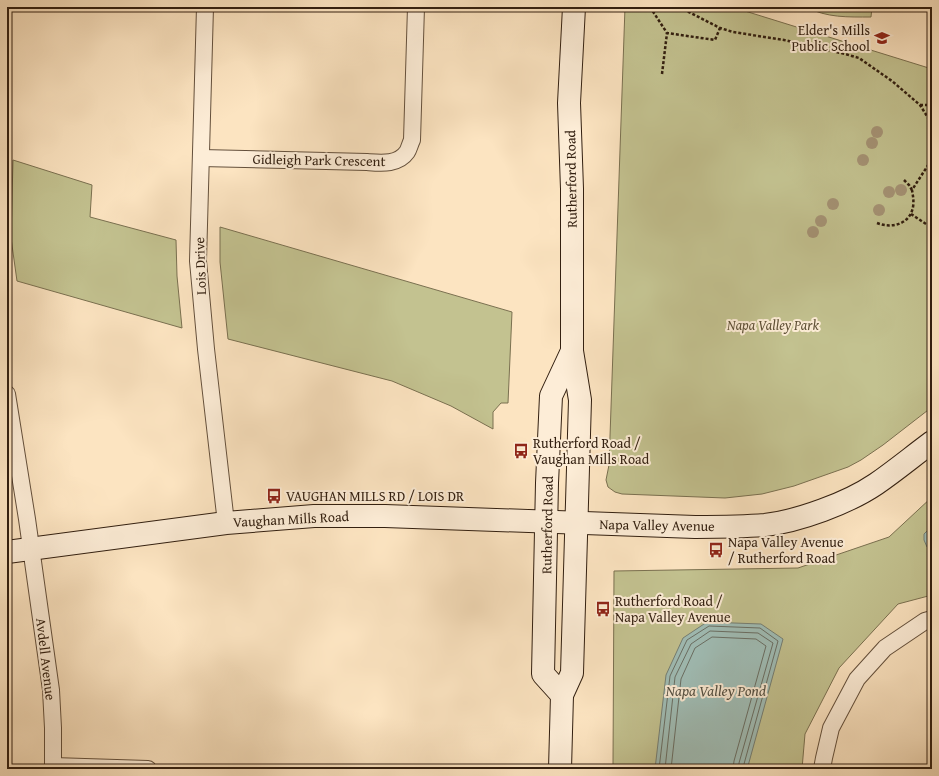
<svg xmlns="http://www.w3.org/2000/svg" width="939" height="776" font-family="'Gentium Book Plus',serif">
<rect width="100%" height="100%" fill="#fce4c1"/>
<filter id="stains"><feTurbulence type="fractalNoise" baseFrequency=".005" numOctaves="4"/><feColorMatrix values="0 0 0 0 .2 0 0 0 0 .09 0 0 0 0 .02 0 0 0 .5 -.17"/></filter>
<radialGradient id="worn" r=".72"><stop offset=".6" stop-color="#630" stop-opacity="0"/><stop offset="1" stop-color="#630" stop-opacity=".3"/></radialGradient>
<!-- green -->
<g fill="#c3c290" stroke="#7a7050">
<polygon points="625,7 732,7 932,69 932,407 883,445 861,460 848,467 794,486 762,494 725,498 622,494 615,492 608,487 606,480 609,465"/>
<path d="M806,7H872L871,17C848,17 827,18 806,7Z"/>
<polygon points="13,160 92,185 90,217 176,240 177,276 182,328 17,281 11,238"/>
<polygon points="220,227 512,312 508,403 501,403 493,412 493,429 451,406 392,381 228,339 220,262"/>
<polygon points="932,497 932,595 898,604 839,668 805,734 802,769 612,769 613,764 614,571 798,568 889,537"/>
</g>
<!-- water -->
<g fill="#a0beb7" stroke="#747e74">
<polygon points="932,526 932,548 927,547 924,540 924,534"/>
<polygon points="707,622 761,624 783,639 748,766 748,769 655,769 666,675 683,638"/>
</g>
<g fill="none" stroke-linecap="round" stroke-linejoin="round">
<!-- shore -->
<g stroke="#696e64" stroke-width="1">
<polyline points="659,769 670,676 687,640 709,626 760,628 778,641 744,764 744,769"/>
<polyline points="665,769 675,677 691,644 710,631 758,633 773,643 739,763 739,769"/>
<polyline points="671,769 681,679 695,648 712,637 756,639 766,646 734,761 733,769"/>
</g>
<!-- street casing -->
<g stroke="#64503c" stroke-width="18">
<g id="street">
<polyline points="205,7 198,261 206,349 226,523"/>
<path d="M201,158L367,162C381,163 398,165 407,152C409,149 410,144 412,140L416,7"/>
<polyline points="7,394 27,519 51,690 53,728 53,769"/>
<polyline points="53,766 148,769"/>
<polyline points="822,769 824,758 831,728 857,679 885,648 925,621 932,619"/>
</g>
</g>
<!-- secondary casing -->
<g stroke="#321f10" stroke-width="24">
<g id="secondary">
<path d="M7,552L226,523L314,516H385L695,527C719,527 742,527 765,525C799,521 848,503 876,484C895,471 913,456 932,442"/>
<polyline points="562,695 543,674 547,483 551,396 572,351"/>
<polyline points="560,769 562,695 572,673 580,400 572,351 572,189 569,103 574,7"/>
</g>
</g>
<!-- path -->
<g stroke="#321f10" stroke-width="2.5" stroke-dasharray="3 2" stroke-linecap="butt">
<polyline points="650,7 667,33 715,40 720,28"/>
<polyline points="679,7 720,28 733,32 784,40 845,54 859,58 892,81 920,105 932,124"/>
<polyline points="662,74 667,33"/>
<polyline points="920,105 932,105"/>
<polyline points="904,180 909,185 912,190"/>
<polyline points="911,214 932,228"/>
<path d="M877,223C892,229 910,224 913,207C914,201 913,196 912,190L932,159"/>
</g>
<!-- street -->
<use href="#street" stroke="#fdedd7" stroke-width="16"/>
<!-- secondary -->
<use href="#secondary" stroke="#fdedd7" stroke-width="22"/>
</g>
<!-- trees -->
<g fill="#a59375">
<circle cx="877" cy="132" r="6"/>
<circle cx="872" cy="143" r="6"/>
<circle cx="863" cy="160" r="6"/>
<circle cx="901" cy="190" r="6"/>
<circle cx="889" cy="192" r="6"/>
<circle cx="833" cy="204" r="6"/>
<circle cx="879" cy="210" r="6"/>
<circle cx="821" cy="221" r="6"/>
<circle cx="813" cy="232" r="6"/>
</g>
<!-- icons -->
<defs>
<g id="school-bare" transform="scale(1.2)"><path d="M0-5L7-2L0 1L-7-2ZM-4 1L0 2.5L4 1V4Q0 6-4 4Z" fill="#8f2418" stroke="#fdedd7" stroke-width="2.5" paint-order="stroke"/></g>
<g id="bus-bare" transform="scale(1.2)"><path d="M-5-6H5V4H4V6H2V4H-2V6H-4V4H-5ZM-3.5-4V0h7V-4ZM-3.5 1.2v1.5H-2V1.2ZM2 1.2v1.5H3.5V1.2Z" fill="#8f2418" stroke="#fdedd7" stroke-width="2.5" paint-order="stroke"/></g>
</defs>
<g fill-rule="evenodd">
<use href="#school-bare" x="882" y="38"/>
<use href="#bus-bare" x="521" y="451"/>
<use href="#bus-bare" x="274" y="496"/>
<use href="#bus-bare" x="716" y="550"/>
<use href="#bus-bare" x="603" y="609"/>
</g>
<g text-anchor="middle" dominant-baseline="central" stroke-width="4" stroke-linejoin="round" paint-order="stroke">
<!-- poi labels -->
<g font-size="14" fill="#321f10" stroke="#fdedd7" text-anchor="start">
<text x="870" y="30" text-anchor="end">Elder's Mills<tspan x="870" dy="16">Public School</tspan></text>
<text x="533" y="443">Rutherford Road /<tspan x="533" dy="16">Vaughan Mills Road</tspan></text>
<text x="286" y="496">VAUGHAN MILLS RD / LOIS DR</text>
<text x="728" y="542">Napa Valley Avenue<tspan x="728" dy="16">/ Rutherford Road</tspan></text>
<text x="615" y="601">Rutherford Road /<tspan x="615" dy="16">Napa Valley Avenue</tspan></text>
</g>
<!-- street labels -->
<g font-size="14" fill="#321f10" stroke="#fdedd7">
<text transform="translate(319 160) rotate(1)">Gidleigh Park Crescent</text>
<text transform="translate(571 179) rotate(-91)">Rutherford Road</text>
<text transform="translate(200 266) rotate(-92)">Lois Drive</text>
<text transform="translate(291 519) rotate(-3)">Vaughan Mills Road</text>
<text transform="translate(547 525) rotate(-89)">Rutherford Road</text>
<text transform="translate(657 525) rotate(1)">Napa Valley Avenue</text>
<text transform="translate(46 659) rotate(83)">Avdell Avenue</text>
</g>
<!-- park labels -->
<g font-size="14" font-style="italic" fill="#5e5036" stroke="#fdedd7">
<text x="773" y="325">Napa Valley Park</text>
</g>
<!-- water labels -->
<g font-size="15" font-style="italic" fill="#534f42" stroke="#fdedd7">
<text x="716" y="690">Napa Valley Pond</text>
</g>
</g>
<!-- margin -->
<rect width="939" height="776" fill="none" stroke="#fce4c1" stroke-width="24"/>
<rect x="8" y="8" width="923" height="760" fill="none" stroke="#321f10" stroke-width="2"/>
<rect x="12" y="12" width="915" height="752" fill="none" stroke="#321f10"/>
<rect width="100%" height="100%" filter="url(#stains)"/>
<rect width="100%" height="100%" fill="url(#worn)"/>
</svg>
